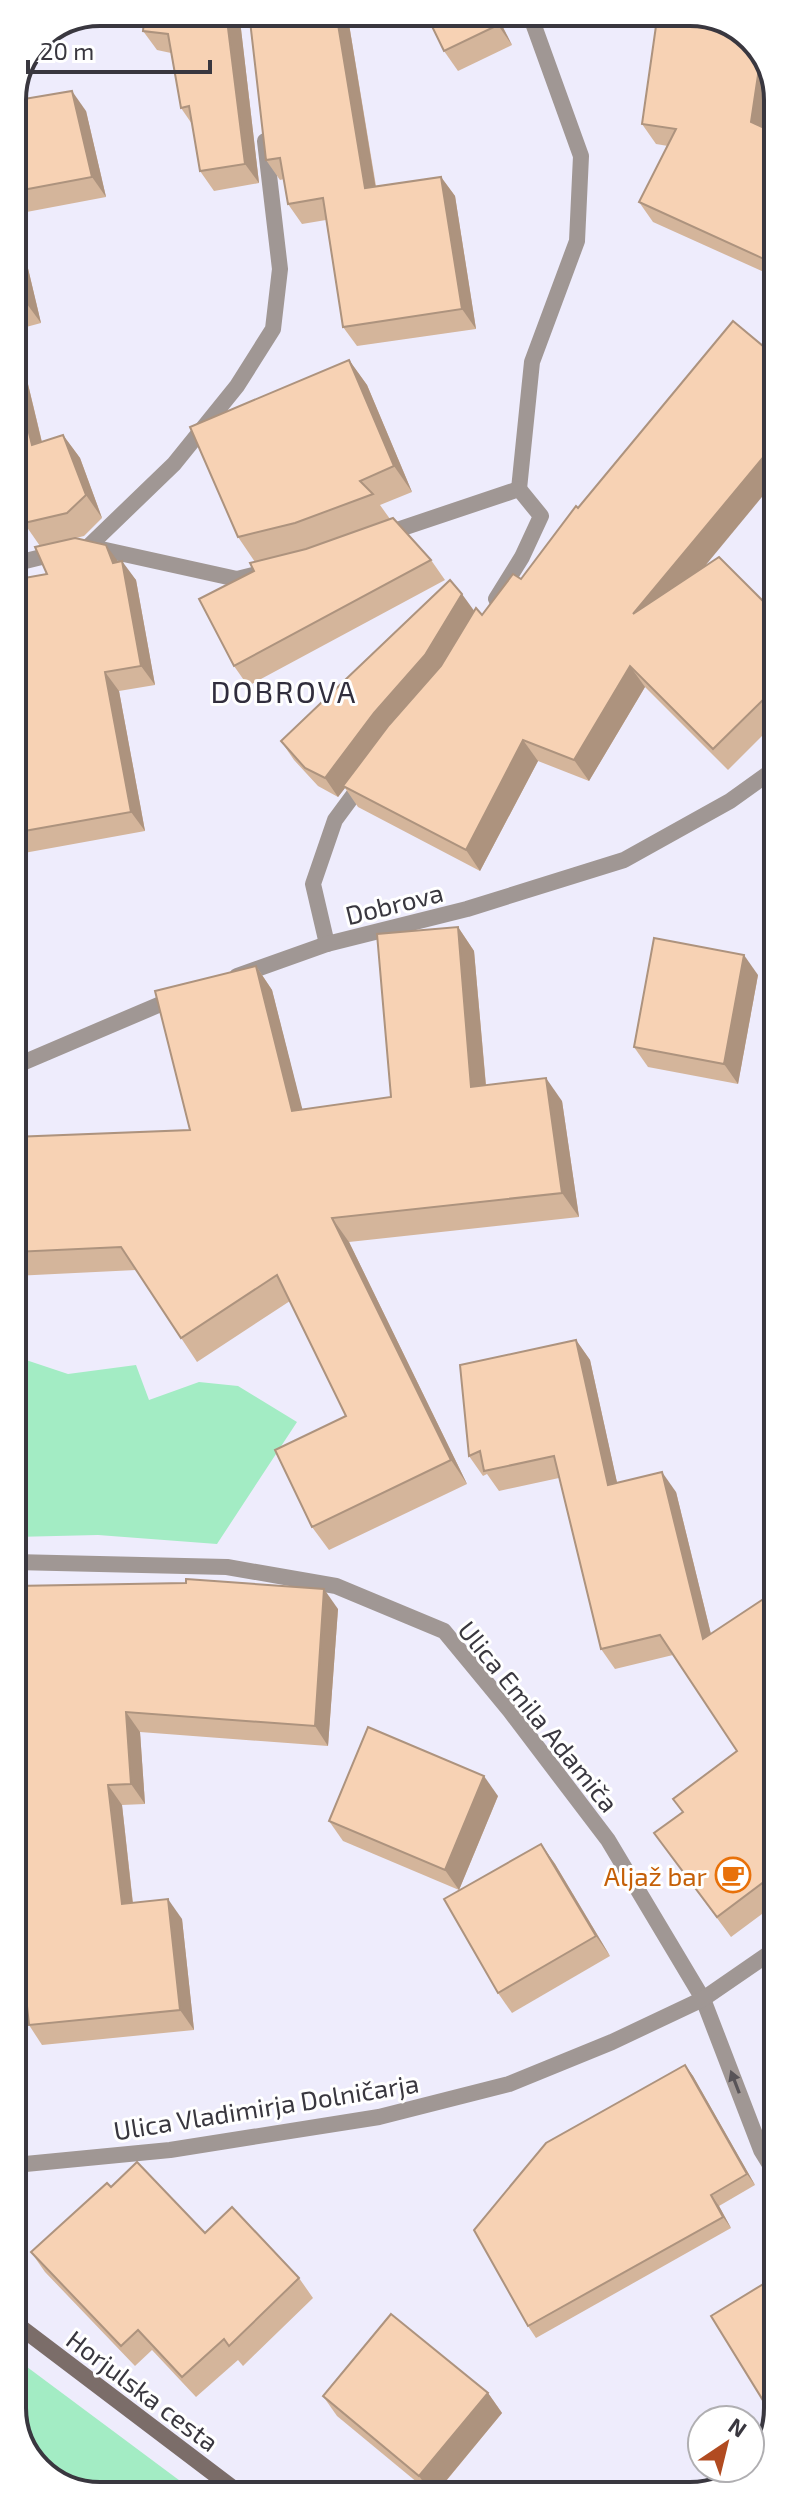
<svg xmlns="http://www.w3.org/2000/svg" width="790" height="2508" font-family="'Exo 2',sans-serif">
<rect width="100%" height="100%" fill="#eeecfc"/>
<!-- green -->
<g fill="#a3ecc4">
<polygon points="14,1356 68,1374 136,1365 149,1400 199,1382 238,1386 297,1422 217,1544 98,1535 14,1537"/>
<polygon points="15,2358 199,2495 94,2496 42,2475 15,2430"/>
</g>
<g fill="none" stroke-linecap="round" stroke-linejoin="round">
<!-- lane -->
<polyline stroke="#a09794" stroke-width="16" points="519,489 532,362 577,241 581,156 529,12"/>
<!-- street -->
<g stroke="#a09794" stroke-width="16">
<polyline points="382,535 519,489 541,516 522,557 496,599"/>
<polyline points="89,546 174,464 237,386 273,329 280,269 265,141"/>
<polyline points="92,547 237,579 257,574"/>
<polyline points="13,564 58,553"/>
<polyline points="327,944 313,884 335,820 363,782"/>
<polyline points="237,976 327,944 467,909 624,860 730,801 776,768"/>
<polyline points="13,1067 177,997"/>
<polyline points="14,1562 227,1567 336,1586 444,1631 510,1711 608,1840 703,1999 761,2150 778,2178"/>
<polyline points="15,2165 170,2150 379,2117 509,2084 612,2042 703,1999 777,1948"/>
</g>
<!-- secondary -->
<polyline stroke="#7b6d69" stroke-width="16" points="15,2323 242,2495"/>
</g>
<!-- wall -->
<g fill="#d4b59b">
<polygon points="145,12 239,12 259,183 214,191 200,171 192,124 181,108 171,53 157,50 143,31"/>
<polygon points="347,12 376,186 441,177 455,196 476,329 357,346 343,327 326,220 302,224 288,204 284,179 280,180 266,160"/>
<polygon points="425,12 495,12 512,45 458,71 444,51"/>
<polygon points="748,34 775,77 767,129 775,133 775,277 653,222 639,202 668,146 656,144 642,124"/>
<polygon points="12,101 86,111 106,197 16,214 12,209"/>
<polygon points="12,227 21,239 41,323 15,330 42,442 63,435 80,458 102,518 84,536 76,538 118,562 136,580 155,685 119,691 145,831 13,855 13,716 14,716 47,574 40,546 24,523 13,498"/>
<polygon points="349,360 367,385 412,492 380,505 390,519 431,560 445,580 248,686 234,666 255,562 238,537"/>
<polygon points="704,567 776,614 776,722 728,770 645,687 589,781 538,761 480,871 358,807 345,788 338,797 318,786 294,760 281,741 474,611 482,615 521,579"/>
<polygon points="458,927 474,951 486,1085 562,1101 579,1217 349,1242 467,1484 329,1550 312,1527 346,1416 290,1301 197,1362 136,1270 14,1276 13,1137 190,1130 256,966 272,990 302,1110 391,1097"/>
<polygon points="758,975 738,1084 648,1067 634,1047"/>
<polygon points="576,1340 590,1360 617,1483 676,1492 711,1634 777,1590 777,1903 731,1937 654,1833 682,1812 737,1751 673,1655 615,1669 601,1649 559,1478 499,1491 487,1474 483,1476 469,1456"/>
<polygon points="14,1586 338,1609 328,1746 140,1732 145,1804 122,1805 133,1903 182,1919 194,2030 42,2045 29,2025"/>
<polygon points="498,1796 459,1890 343,1841 329,1821"/>
<polygon points="541,1844 555,1864 610,1956 512,2013 498,1993"/>
<polygon points="685,2065 693,2076 755,2185 719,2206 731,2228 536,2338 528,2326"/>
<polygon points="111,2187 299,2278 313,2298 243,2366 238,2360 196,2397 152,2350 135,2366 45,2272 31,2252"/>
<polygon points="488,2393 502,2413 437,2492 424,2488 337,2416 323,2396"/>
</g>
<!-- shaded-wall -->
<g fill="#ad937e">
<polygon points="226,12 239,12 259,183 245,164"/>
<polygon points="336,12 347,12 379,208 365,188"/>
<polygon points="491,12 495,12 512,45 498,25"/>
<polygon points="761,55 775,77 765,142 751,122"/>
<polygon points="72,91 86,111 106,197 92,177"/>
<polygon points="441,177 455,196 476,329 462,309"/>
<polygon points="12,227 21,239 41,323 24,300 12,249"/>
<polygon points="12,326 15,330 48,468 32,445 12,364"/>
<polygon points="349,360 367,385 412,492 394,466"/>
<polygon points="63,435 80,458 102,518 86,495"/>
<polygon points="776,442 776,480 648,635 633,614"/>
<polygon points="106,545 120,564 122,561 136,580 155,685 141,666 113,563"/>
<polygon points="462,594 475,612 438,673 343,786 345,788 338,797 325,778"/>
<polygon points="630,666 645,687 589,781 574,760"/>
<polygon points="105,672 119,691 145,831 131,812"/>
<polygon points="523,740 538,761 480,871 466,850"/>
<polygon points="458,927 474,951 488,1110 471,1087"/>
<polygon points="744,955 758,975 738,1084 724,1064"/>
<polygon points="256,966 272,990 309,1135 292,1111"/>
<polygon points="546,1078 562,1101 579,1217 562,1193"/>
<polygon points="332,1218 349,1242 467,1484 451,1460"/>
<polygon points="576,1340 590,1360 622,1505 608,1485"/>
<polygon points="662,1472 676,1492 717,1659 703,1639"/>
<polygon points="324,1589 338,1609 328,1746 315,1726"/>
<polygon points="126,1712 140,1732 145,1804 131,1784"/>
<polygon points="484,1776 498,1796 459,1890 445,1870"/>
<polygon points="108,1785 122,1805 135,1924 122,1904"/>
<polygon points="541,1844 555,1864 610,1956 596,1936"/>
<polygon points="168,1899 182,1919 194,2030 180,2010"/>
<polygon points="685,2065 693,2076 755,2185 747,2174"/>
<polygon points="711,2195 719,2206 731,2228 723,2217"/>
<polygon points="488,2393 502,2413 435,2494 432,2494 419,2476"/>
</g>
<!-- building -->
<g fill="#f7d2b4" stroke="#ad937e" stroke-width="2">
<polygon points="145,12 226,12 245,164 200,171 189,106 181,108 168,34 143,31"/>
<polygon points="249,12 336,12 365,188 441,177 462,309 343,327 323,198 288,204 280,158 266,160"/>
<polygon points="425,12 491,12 498,25 444,51"/>
<polygon points="658,12 715,20 748,34 761,55 751,122 775,133 775,264 639,202 676,129 642,124"/>
<polygon points="72,91 92,177 12,192 12,101"/>
<polygon points="12,249 24,300 12,303"/>
<polygon points="733,321 775,356 776,442 633,614 719,557 776,614 776,687 713,749 630,666 574,760 523,740 466,850 343,786 389,725 441,666 476,608 482,615 513,574 521,579 576,506 578,508"/>
<polygon points="349,360 394,466 360,481 373,494 295,523 238,537 190,427"/>
<polygon points="12,364 32,445 63,435 86,495 67,513 24,523 13,498"/>
<polygon points="393,518 431,560 234,666 199,599 254,571 250,563 306,549"/>
<polygon points="75,538 106,545 113,563 122,561 141,666 105,672 131,812 13,833 13,716 14,716 13,709 13,580 47,574 35,547"/>
<polygon points="450,580 462,594 425,655 374,713 325,778 305,768 281,741"/>
<polygon points="458,927 471,1087 546,1078 562,1193 332,1218 451,1460 312,1527 275,1450 346,1416 277,1275 181,1338 121,1247 14,1252 13,1137 190,1130 155,991 256,966 292,1111 391,1097 377,934"/>
<polygon points="654,938 744,955 724,1064 634,1047"/>
<polygon points="576,1340 608,1485 662,1472 703,1639 777,1590 777,1872 717,1917 654,1833 683,1812 673,1799 737,1751 660,1635 601,1649 554,1456 484,1471 480,1451 469,1456 460,1365"/>
<polygon points="186,1579 324,1589 315,1726 126,1712 131,1784 108,1785 122,1904 168,1899 180,2010 29,2025 14,1882 14,1586 186,1583"/>
<polygon points="368,1727 484,1776 445,1870 329,1821"/>
<polygon points="541,1844 596,1936 498,1993 444,1899"/>
<polygon points="685,2065 747,2174 711,2195 723,2217 528,2326 474,2230 546,2143"/>
<polygon points="137,2162 205,2233 232,2207 299,2278 229,2346 224,2339 182,2377 138,2330 121,2346 31,2252 107,2183 111,2187"/>
<polygon points="778,2275 778,2409 777,2412 772,2415 711,2316"/>
<polygon points="391,2314 488,2393 419,2476 323,2396"/>
<polygon points="427,2484 440,2494 418,2494"/>
</g>
<!-- one-way arrows -->
<defs><path id="oneway-solid" d="M-6-.8H1V-3.2L6.5 0L1 3.2V.8H-6Z" transform="scale(2)"/></defs>
<use fill="#585458" href="#oneway-solid" transform="translate(735 2082) rotate(-111)"/>
<!-- icons -->
<defs>
<g id="cafe-ring" transform="scale(1.8)"><circle r="9.5" fill="#fff" stroke="#e8710a" stroke-width="1.5"/><path d="M-5.5-4.5H6V0H3Q3 3.5 0 3.5H-2.5Q-5.5 3.5-5.5 0ZM3-3.2v2h1.7v-2ZM-6 4.5H4V6H-6Z" fill="#e8710a"/></g>
</defs>
<g fill-rule="evenodd">
<use href="#cafe-ring" x="733" y="1875"/>
</g>
<g text-anchor="middle" dominant-baseline="central" stroke-width="6" stroke-linejoin="round" paint-order="stroke">
<!-- street labels -->
<g font-size="26" fill="#39373f" stroke="#fff">
<text transform="translate(394 903) rotate(-14)">Dobrova</text>
<text transform="translate(539 1716) rotate(51)">Ulica Emila Adamiča</text>
<text transform="translate(266 2106) rotate(-9)">Ulica Vladimirja Dolničarja</text>
<text transform="translate(143 2390) rotate(37)">Horjulska cesta</text>
</g>
<!-- food labels -->
<g font-size="26" fill="#c56008" stroke="#fff" text-anchor="end">
<text x="707" y="1875">Aljaž bar</text>
</g>
<!-- quarter labels -->
<g font-size="30" letter-spacing="2" fill="#312e3d" stroke="#fff">
<text x="284" y="691">DOBROVA</text>
</g>
</g>
<!-- crop -->
<path d="M0 0H790V2508H0ZM100 26H690A74 74 0 0 1 764 100V2408A74 74 0 0 1 690 2482H100A74 74 0 0 1 26 2408V100A74 74 0 0 1 100 26Z" fill="#fff" fill-rule="evenodd"/>
<path fill="none" stroke="#39373f" stroke-width="4" d="M100 26H690A74 74 0 0 1 764 100V2408A74 74 0 0 1 690 2482H100A74 74 0 0 1 26 2408V100A74 74 0 0 1 100 26Z"/>
<!-- north arrow -->
<g transform="translate(726 2444) rotate(35)"><circle r="38" fill="#ffffff" stroke="#b0afb2" stroke-width="2"/>
<path d="M0-6L14 30L0 20L-14 30Z" fill="#b14b21"/>
<text y="-12" font-size="22" font-weight="bold" text-anchor="middle" fill="#39373f">N</text>
</g>
<!-- scale -->
<path d="M28 60v12h182v-12" fill="none" stroke="#39373f" stroke-width="4"/>
<text x="40" y="60" font-size="24" fill="#39373f" stroke="#ffffff" stroke-width="6" paint-order="stroke">20 m</text>
</svg>
